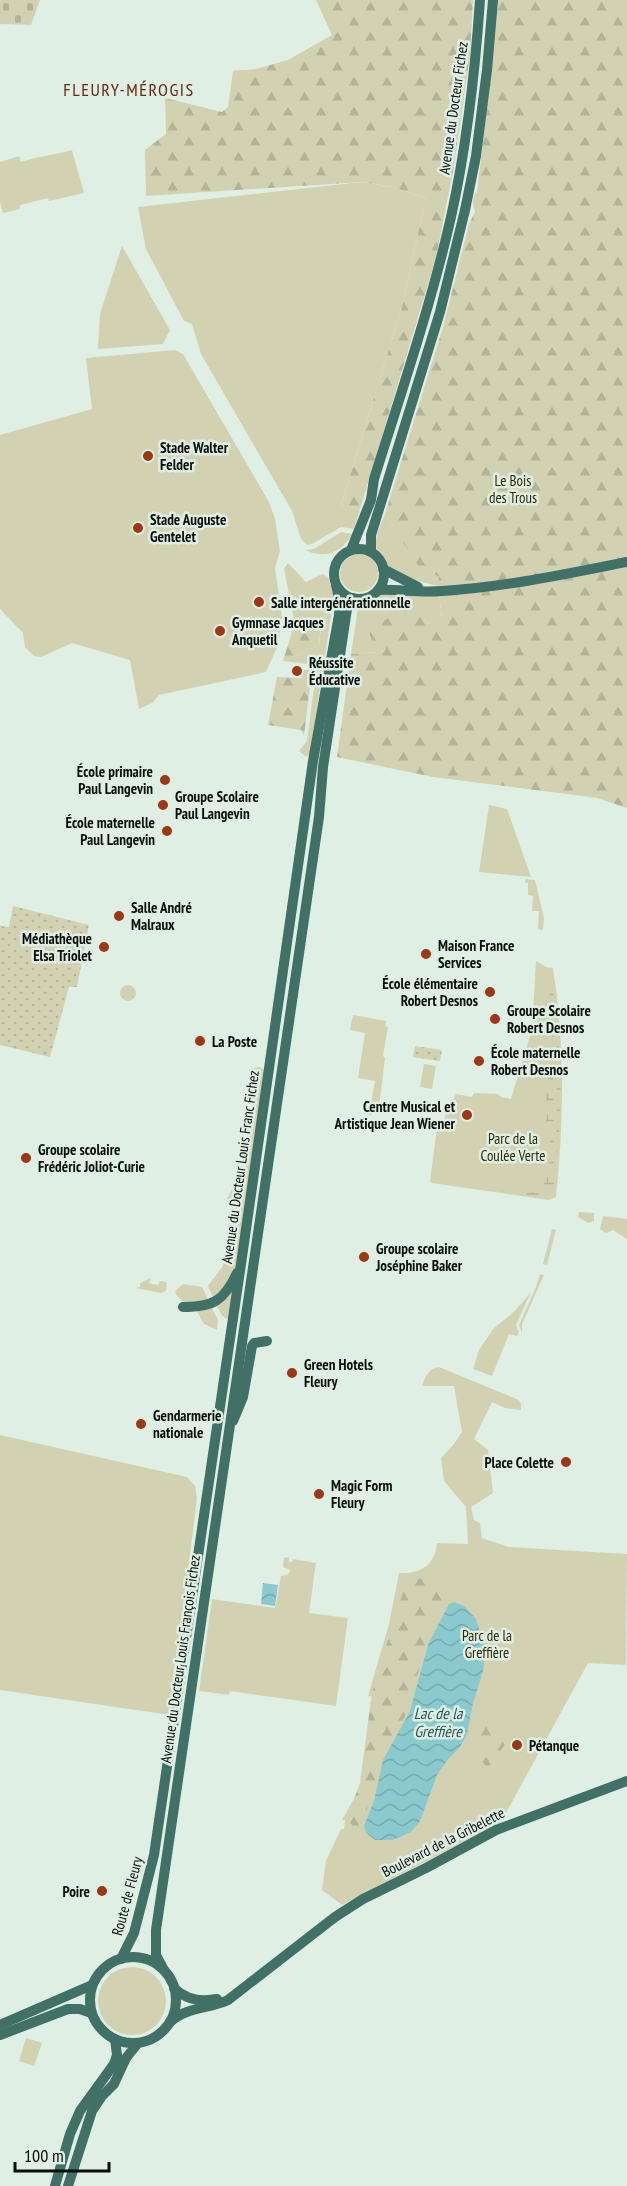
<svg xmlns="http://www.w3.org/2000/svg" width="627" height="2186" font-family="'PT Sans Narrow',sans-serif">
<defs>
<pattern id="forest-firs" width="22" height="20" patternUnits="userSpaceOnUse" patternTransform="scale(1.5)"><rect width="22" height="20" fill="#d2d2b3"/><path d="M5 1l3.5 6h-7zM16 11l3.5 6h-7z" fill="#b3b399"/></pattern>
<pattern id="wetland-marsh" width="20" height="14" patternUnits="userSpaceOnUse" patternTransform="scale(1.5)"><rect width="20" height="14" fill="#d2d2b3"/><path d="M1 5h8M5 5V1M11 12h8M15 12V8" fill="none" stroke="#b3b399"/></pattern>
<pattern id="cemetery-stones" width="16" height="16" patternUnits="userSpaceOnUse" patternTransform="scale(1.5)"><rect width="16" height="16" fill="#d2d2b3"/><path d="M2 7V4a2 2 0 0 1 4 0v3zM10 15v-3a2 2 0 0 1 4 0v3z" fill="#b3b399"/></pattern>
<pattern id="garden-dots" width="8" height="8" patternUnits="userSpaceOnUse" patternTransform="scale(1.5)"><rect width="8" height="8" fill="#d2d2b3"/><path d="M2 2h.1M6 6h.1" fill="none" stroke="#b3b399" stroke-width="1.8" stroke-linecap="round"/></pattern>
<pattern id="water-waves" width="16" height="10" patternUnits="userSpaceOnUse" patternTransform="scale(1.5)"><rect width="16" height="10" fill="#8ac9ce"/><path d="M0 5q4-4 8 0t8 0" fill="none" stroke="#76abb0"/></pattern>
</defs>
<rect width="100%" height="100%" fill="#dfefe4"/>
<!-- green -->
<g fill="#d2d2b3">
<path d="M72,150L84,193L49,201L48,198L20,205V209L3,213L0,202V162L19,156L21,162C39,156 54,155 72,150Z"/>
<polygon points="362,182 393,187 426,198 402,307 341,505 360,509 354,529 341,527 312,544 307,545 301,539 292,511 201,354 192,324 184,321 146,249 138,207"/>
<polygon points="122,246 170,330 163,344 98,349 100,314"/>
<polygon points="175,350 183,354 269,502 275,519 280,551 275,568 282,617 278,645 266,672 159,695 152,703 139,709 130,660 72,643 41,657 34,656 25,647 23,633 0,609 0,435 92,409 86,358"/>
<path d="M385,514L419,566L439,577V586C417,581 376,572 376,542C376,533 382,523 385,514Z"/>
<path d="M341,532L353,534C341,552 326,560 305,550L314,549Z"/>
<circle cx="359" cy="573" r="19"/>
<polygon points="288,563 306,582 322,574 328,577 334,596 310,754 306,757 299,751 307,741 317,665 283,661 319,645 322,619 293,595 303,611 302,625 291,635 294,619 284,569"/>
<polygon points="380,594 439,595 442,617 428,624 415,605 376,652 351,654 358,608"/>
<polygon points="489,805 507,809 531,877 479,872"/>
<polygon points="525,879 535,880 544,918 543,930 538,929 539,911 532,911 533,896 528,895 528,883 525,882"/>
<path d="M536,961L546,967L553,968C565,1045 564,1120 556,1197L549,1200L432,1183L430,1181L437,1128L443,1129L447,1105L453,1100L456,1094L472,1097L474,1093L498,1094L501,1097L511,1099L532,1029Z"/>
<circle cx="128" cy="993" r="8"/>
<polygon points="353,1015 386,1021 385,1026 388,1027 383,1056 385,1058 379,1107 373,1107 372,1115 369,1115 375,1081 358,1078 365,1033 350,1030"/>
<polygon points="424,1064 436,1066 432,1089 420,1087"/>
<polygon points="259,1067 263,1069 264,1072 235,1272 225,1288 213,1297 208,1286 223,1266 232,1201 227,1199 238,1178 243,1178 258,1076 253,1075 254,1068"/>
<polygon points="579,1212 594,1213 594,1221 588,1223 578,1217"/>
<polygon points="603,1216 627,1219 627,1239 613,1230 606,1233 600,1229"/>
<polygon points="552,1229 556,1230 547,1265 543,1264"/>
<polygon points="540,1274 544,1275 522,1324 522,1333 519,1325 536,1287"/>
<polygon points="151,1278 149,1283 158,1285 160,1281 167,1282 166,1291 161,1293 135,1288 140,1287 140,1283"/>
<path d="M183,1284L202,1287L209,1301C195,1303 182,1307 175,1292L177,1289Z"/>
<path d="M232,1290L229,1319C221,1318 219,1310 216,1303Z"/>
<polygon points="531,1292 516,1325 519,1333 517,1336 509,1334 492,1376 473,1369 479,1350 494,1328 514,1312"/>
<polygon points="211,1306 218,1320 217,1330 204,1324 196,1310"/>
<path d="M439,1367L519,1400L521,1404V1410L505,1408L492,1402L474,1439L488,1450L493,1493L471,1507L474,1520L480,1523L482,1538L509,1547L627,1554L626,1665L588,1663L501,1822L342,1905L322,1890L326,1861L341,1829H344L345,1820H342L407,1703L368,1696L389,1624L399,1573C421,1574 435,1565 437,1543L468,1544L466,1507L444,1481L441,1458L454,1444L462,1432L454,1386H422C425,1377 428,1369 439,1367Z"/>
<polygon points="0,1435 187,1477 195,1486 197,1498 170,1715 0,1690"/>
<polygon points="289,1557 289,1562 292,1562 293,1559 316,1563 309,1613 348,1618 336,1706 230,1691 229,1695 199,1691 212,1599 275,1608 281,1576 289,1574 290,1570 283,1567 284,1558"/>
<circle cx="132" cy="2001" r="34"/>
<polygon points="26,2038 42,2043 34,2066 19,2061"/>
</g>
<!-- forest -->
<g fill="url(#forest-firs)">
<polygon points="316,0 473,0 470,55 454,166 436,258 360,509 341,505 402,307 426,198 393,187 362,182 146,196 145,150 166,134 165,98 222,112 228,107 233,71 256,69 288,60 332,35"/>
<path d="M496,0H627V808L597,798L433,777L337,757L351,654L376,652L368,629L415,604L428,624L442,616L439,595V577L419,567L385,514L443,327L469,224L475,212C473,205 471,198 477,192C485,128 492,64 496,0Z"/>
<path d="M299,589C323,609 322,615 319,645L283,661L291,635L302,625L303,611L292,594Z"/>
<polygon points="312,669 304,736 301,730 268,725 277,677 302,678 302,671"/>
<polygon points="434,1570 451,1600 437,1610 405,1716 384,1752 371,1794 360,1836 347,1818 360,1783 372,1692 407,1579 419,1579"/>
<polygon points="483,1722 503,1729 507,1742 487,1769 478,1753 474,1736"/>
</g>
<!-- wetland -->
<polygon fill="url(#wetland-marsh)" points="552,975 561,1066 560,1120 554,1195 548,1199 495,1190 530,1193 537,1191 543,1186 549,1164 552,1150 550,1138 546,1131 545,1107 548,1081 547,1065 552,1038 548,976"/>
<!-- cemetery -->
<polygon fill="url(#cemetery-stones)" points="0,0 40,0 31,25 0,24"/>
<!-- garden -->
<g fill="url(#garden-dots)">
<polygon points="13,906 89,925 77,987 69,987 50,1057 0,1045 0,926 9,927"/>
<polygon points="415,1046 442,1050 440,1061 413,1057"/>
</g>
<!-- water -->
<g fill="url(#water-waves)">
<polygon points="263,1583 278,1585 275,1606 261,1604"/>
<polygon points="454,1602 464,1606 476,1619 485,1648 483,1671 473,1703 467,1734 460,1747 449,1758 437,1775 420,1821 411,1832 393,1840 375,1840 366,1833 364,1826 374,1801 383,1760 410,1711 428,1645 449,1604"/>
</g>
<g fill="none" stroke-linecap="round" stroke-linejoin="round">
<!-- major -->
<g stroke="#417067" stroke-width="10">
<circle cx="359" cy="574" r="25"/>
<path d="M351,550L371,500L374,479C401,393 431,305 451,217C467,145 475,73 480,0"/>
<polyline points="371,552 371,535 440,312 465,210 476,156 487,70 493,0"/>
<polyline points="383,569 418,587"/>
<path d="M378,590C399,589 420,593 442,591C505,587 565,574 627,562"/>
<path d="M183,1307C213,1307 224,1301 237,1273"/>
<polyline points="233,1421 243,1397 252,1346 254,1343 267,1341"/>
<circle cx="133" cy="2000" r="43"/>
<polyline points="121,1959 134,1933 154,1855 241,1264 313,761 339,615 340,603 336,585"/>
<polyline points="164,1970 156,1955 156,1930 319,817 323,767 347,609 353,598"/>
<path d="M174,1988C186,2000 201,2002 217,1999"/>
<path d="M170,2022C186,2007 209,2009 228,2000L335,1917L363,1899L426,1868L496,1830L627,1781"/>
<polyline points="0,2025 92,1985"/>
<polyline points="0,2035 68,2009 80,2009 91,2013"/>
<polyline points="55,2186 70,2134 80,2111 114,2064 117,2055 115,2039"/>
<polyline points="68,2186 92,2111 102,2096 114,2084 126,2058 138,2043"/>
</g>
</g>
<!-- markers -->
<g fill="#9e3714" stroke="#dfefe4" stroke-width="2">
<circle cx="148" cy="456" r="6"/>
<circle cx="138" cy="528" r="6"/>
<circle cx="259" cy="602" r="6"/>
<circle cx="220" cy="631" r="6"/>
<circle cx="297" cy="671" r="6"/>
<circle cx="165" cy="780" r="6"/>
<circle cx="163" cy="805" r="6"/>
<circle cx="167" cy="831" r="6"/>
<circle cx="119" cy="916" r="6"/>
<circle cx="104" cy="947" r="6"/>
<circle cx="426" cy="954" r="6"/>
<circle cx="490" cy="992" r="6"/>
<circle cx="495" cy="1019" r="6"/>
<circle cx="200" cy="1041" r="6"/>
<circle cx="479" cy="1061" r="6"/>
<circle cx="467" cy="1115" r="6"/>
<circle cx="26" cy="1158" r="6"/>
<circle cx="364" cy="1257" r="6"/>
<circle cx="292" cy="1373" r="6"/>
<circle cx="141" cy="1424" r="6"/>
<circle cx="566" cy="1462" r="6"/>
<circle cx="319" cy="1494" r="6"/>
<circle cx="517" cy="1745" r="6"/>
<circle cx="102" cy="1891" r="6"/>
</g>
<g text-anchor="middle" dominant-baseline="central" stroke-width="5" stroke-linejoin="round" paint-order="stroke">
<!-- street labels -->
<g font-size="15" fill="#090e0b" stroke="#dfefe4">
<text transform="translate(453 108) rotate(-82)">Avenue du Docteur Fichez</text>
<text transform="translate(240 1167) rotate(-82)">Avenue du Docteur Louis Franc Fichez</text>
<text transform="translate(180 1659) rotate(-82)">Avenue du Docteur Louis François Fichez</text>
<text transform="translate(443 1842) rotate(-27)">Boulevard de la Gribelette</text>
<text transform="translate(127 1896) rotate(-75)">Route de Fleury</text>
</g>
<!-- poi labels -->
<g font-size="15" font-weight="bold" fill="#090e0b" stroke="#dfefe4" text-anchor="start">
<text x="160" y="447">Stade Walter<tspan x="160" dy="17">Felder</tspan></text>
<text x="150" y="519">Stade Auguste<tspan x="150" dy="17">Gentelet</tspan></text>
<text x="271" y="602">Salle intergénérationnelle</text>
<text x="232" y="622">Gymnase Jacques<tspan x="232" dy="17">Anquetil</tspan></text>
<text x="309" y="662">Réussite<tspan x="309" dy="17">Éducative</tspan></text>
<text x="153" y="771" text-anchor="end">École primaire<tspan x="153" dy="17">Paul Langevin</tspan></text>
<text x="175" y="796">Groupe Scolaire<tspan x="175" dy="17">Paul Langevin</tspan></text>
<text x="155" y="822" text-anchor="end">École maternelle<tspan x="155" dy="17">Paul Langevin</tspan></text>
<text x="131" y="907">Salle André<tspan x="131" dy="17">Malraux</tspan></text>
<text x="92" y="938" text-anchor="end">Médiathèque<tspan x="92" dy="17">Elsa Triolet</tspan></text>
<text x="438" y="945">Maison France<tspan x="438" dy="17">Services</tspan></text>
<text x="478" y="983" text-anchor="end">École élémentaire<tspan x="478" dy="17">Robert Desnos</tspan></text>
<text x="507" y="1010">Groupe Scolaire<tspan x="507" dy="17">Robert Desnos</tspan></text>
<text x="212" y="1041">La Poste</text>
<text x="491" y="1052">École maternelle<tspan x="491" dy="17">Robert Desnos</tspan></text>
<text x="455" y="1106" text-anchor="end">Centre Musical et<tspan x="455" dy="17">Artistique Jean Wiener</tspan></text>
<text x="38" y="1149">Groupe scolaire<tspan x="38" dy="17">Frédéric Joliot-Curie</tspan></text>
<text x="376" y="1248">Groupe scolaire<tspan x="376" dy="17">Joséphine Baker</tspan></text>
<text x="304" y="1364">Green Hotels<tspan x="304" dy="17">Fleury</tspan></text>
<text x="153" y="1415">Gendarmerie<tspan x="153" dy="17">nationale</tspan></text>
<text x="554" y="1462" text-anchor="end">Place Colette</text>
<text x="331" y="1485">Magic Form<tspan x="331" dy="17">Fleury</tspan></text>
<text x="529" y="1745">Pétanque</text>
<text x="90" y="1891" text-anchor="end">Poire</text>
</g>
<!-- park labels -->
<g font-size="15" fill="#2c2b04" stroke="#dfefe4">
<text x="513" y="480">Le Bois<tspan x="513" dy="17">des Trous</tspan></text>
<text x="513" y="1138">Parc de la<tspan x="513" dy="17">Coulée Verte</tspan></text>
<text x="487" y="1635">Parc de la<tspan x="487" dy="17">Greffière</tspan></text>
</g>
<!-- water labels -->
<g font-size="16" font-style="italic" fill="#22585c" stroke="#dfefe4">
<text x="438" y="1713">Lac de la<tspan x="438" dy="18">Greffière</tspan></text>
</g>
<!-- quarter labels -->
<g font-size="18" letter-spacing="1.5" fill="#682712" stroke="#dfefe4">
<text x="129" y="89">FLEURY-MÉROGIS</text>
</g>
</g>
<!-- scale -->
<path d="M15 2162v9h94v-9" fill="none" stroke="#090e0b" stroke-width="3"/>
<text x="24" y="2162" font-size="18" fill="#090e0b" stroke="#dfefe4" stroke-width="4.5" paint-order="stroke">100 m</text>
</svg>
